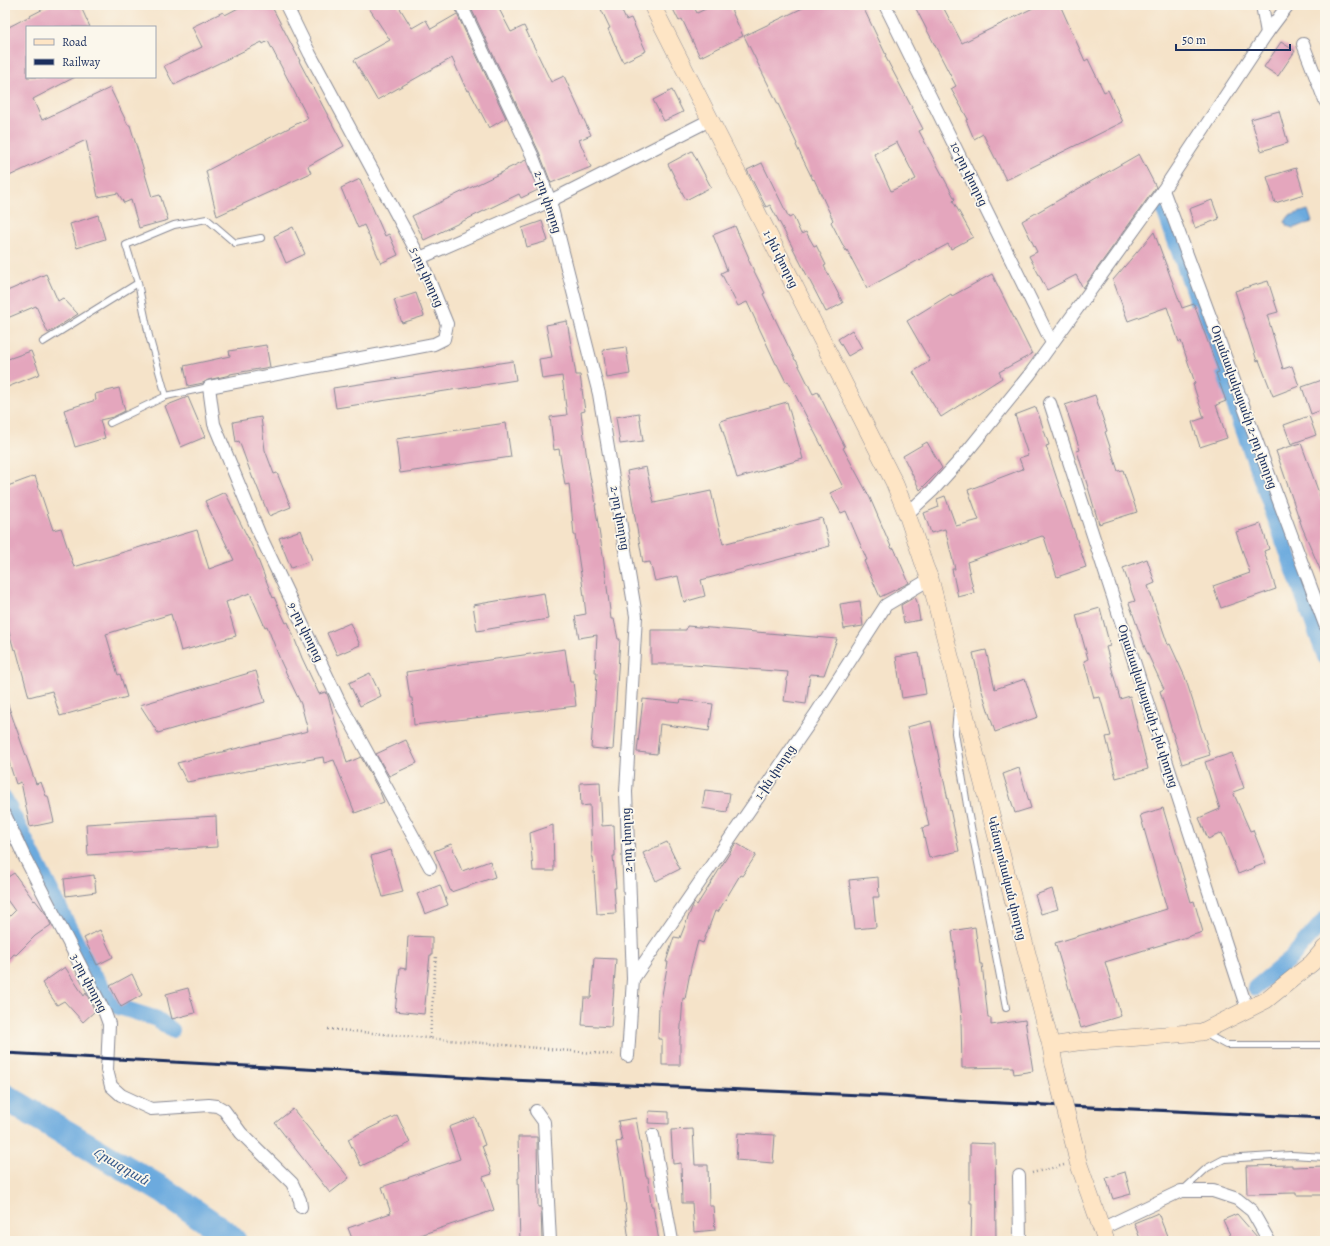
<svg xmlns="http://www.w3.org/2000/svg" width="1330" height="1246" font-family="Alegreya,'Noto Serif Armenian',serif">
<rect width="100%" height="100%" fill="#fbf7ec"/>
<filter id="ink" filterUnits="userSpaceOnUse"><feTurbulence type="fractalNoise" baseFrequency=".025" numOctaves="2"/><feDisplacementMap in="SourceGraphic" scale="8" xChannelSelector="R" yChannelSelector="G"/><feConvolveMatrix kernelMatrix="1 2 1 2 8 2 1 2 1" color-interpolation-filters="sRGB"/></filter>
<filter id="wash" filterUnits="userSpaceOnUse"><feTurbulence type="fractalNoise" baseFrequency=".012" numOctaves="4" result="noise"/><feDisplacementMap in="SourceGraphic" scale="16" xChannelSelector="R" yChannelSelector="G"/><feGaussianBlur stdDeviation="0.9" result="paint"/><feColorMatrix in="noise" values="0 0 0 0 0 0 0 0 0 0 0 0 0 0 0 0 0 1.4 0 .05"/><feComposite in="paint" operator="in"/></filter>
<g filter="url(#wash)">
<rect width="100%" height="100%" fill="#f5e3c9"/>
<!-- water -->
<polygon fill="#6caade" stroke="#446c9e" points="1308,210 1312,222 1293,228 1287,226 1285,222 1289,216"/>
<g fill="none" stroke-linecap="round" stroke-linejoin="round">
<!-- canal -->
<g stroke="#6caade" stroke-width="16">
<polyline points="1163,207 1325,657"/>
<polyline points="5,799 92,973 116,1006 157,1019 172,1030"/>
<polyline points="1255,988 1291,958 1325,919"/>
</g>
<!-- river -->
<polyline stroke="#6caade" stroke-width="27" points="5,1097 164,1191 225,1233 233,1241"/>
</g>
<g id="blocks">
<!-- building -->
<g fill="#e4a6bd" fill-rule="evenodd">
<polygon points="51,5 80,5 90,27 27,27 27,77 75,77 33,99 42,120 110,88 128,125 130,125 152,197 160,195 168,220 139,228 131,200 124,203 118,193 98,197 86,140 5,178 5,29"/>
<polygon points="244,5 271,5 300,61 299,61 344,146 308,166 311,173 217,216 206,171 308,118 268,41 263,44 262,42 174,85 164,66 202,47 192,27 223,12 225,15"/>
<polygon points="367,5 398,5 412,28 426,20 431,29 457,14 506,118 489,128 469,90 467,91 452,58 377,100 354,60 390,40"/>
<polygon points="472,5 497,5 511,32 524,26 551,82 564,76 591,135 579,140 591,167 551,183 539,152 470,6"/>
<polygon points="599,5 619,5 626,20 631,18 646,51 623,62 608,29 610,28"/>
<polygon points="671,5 693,5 697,13 714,5 729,5 743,36 700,57 682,19 679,21"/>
<path d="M809,5H862L886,55L885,56L923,129L919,131L955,199L953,201L973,237L951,249L948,244L867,288L847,250L846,251L831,222L833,220L814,179L813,180L796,145L797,144L780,108L744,36ZM897,142L916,179L891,191L874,154Z"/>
<polygon points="914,5 942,5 962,43 1039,5 1060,5 1085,61 1088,59 1104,92 1108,90 1123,122 1006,180 983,134 974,139 966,120 968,119 951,89 956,86"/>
<polygon points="1281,42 1295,51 1278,76 1264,67"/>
<polygon points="672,90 683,112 664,121 653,100"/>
<polygon points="1279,111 1288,143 1261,151 1251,119"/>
<polygon points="692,151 711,187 686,200 668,164"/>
<polygon points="1139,154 1156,187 1083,288 1076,275 1047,290 1029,256 1037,252 1022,221"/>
<polygon points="526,160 538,190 521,198 519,194 424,240 412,216 507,170 507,169"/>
<polygon points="762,163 789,218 793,216 801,234 806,232 814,246 816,245 826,265 824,266 843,303 826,312 782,227 770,205 766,207 747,170"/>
<polygon points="1296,168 1304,194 1275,203 1267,177"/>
<polygon points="360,179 385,236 389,234 398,255 381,263 364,225 358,228 341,188"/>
<polygon points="1212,200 1219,219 1195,228 1189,209"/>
<polygon points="98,215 105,239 77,248 70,224"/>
<polygon points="542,221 548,241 527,247 522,228"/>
<polygon points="735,226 749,258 748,259 765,293 763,294 795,360 796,360 813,394 818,392 845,447 843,448 870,498 892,549 894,548 909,583 880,597 864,561 867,560 846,511 841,513 830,493 843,487 788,381 786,382 777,364 776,364 747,302 738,306 721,273 727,270 713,235"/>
<polygon points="293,227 305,254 286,263 274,236"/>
<polygon points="1154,232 1182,308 1194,304 1219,372 1216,373 1226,401 1216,405 1227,438 1200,447 1192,422 1204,418 1193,384 1195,383 1181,341 1179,342 1167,307 1128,321 1113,280"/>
<polygon points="46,274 58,301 63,298 78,314 48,333 36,306 5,319 5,292"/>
<polygon points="992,274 1032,354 999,372 1002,378 941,417 913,372 930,361 907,321 951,294 952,296"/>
<polygon points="1268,281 1278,312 1267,315 1283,369 1292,366 1299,386 1273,396 1259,360 1257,361 1235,291"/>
<polygon points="416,293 424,316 402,323 394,300"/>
<polygon points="567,321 576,375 580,375 585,411 581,412 586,452 592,487 593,487 596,505 595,505 603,555 611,619 614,619 618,639 620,639 613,750 591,748 597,673 595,673 597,635 579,638 575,616 586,614 582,581 575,535 574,535 569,484 565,485 559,449 554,450 550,417 567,415 562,376 542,379 539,359 552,357 546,325"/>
<polygon points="852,330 862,348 848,356 838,339"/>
<polygon points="266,345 270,367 230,374 230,375 208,380 203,383 188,386 184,366 230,356 229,351"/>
<polygon points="626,347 630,374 607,378 603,350"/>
<polygon points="31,351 40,374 5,388 5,360"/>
<polygon points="513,361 516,380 336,408 333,388"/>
<polygon points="1325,379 1325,409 1311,414 1302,387"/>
<polygon points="119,388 125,411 113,417 100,420 105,438 75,447 64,410 96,400 95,394"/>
<polygon points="1095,395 1107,431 1105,432 1118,471 1123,470 1137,512 1099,524 1077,451 1080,450 1065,405"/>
<polygon points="188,397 205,437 181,447 165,406"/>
<polygon points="787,402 803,459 737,478 720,421"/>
<polygon points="1036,407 1049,445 1046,446 1086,567 1057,577 1044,537 1042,536 967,562 974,593 958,597 952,569 955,569 945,529 931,533 924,513 939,507 937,499 945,496 956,526 979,520 968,490 1023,469 1019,458 1028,455 1015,415"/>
<polygon points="639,413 643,441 620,444 616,417"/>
<polygon points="1309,416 1316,435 1291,444 1284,425"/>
<polygon points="261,417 265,450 274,474 277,473 291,507 269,516 254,479 253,479 239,441 236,442 233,422"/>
<polygon points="506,423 511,457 400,473 396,439"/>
<polygon points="927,442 942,468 920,490 903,456"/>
<polygon points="1301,443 1325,510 1325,581 1302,527 1276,451"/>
<polygon points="646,467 654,503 711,491 723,544 822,518 830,546 701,580 705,596 684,602 678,576 655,581 650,562 643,563 627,471"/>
<polygon points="35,476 53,530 61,528 74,567 197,530 209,569 234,560 205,501 225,492 255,552 273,598 274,597 286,623 288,622 302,658 319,694 326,692 328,696 347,763 361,757 380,792 384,802 355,813 334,760 324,763 323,757 187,782 177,763 308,731 301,704 281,662 267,626 265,627 250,593 226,602 236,636 181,651 171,614 106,634 118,675 120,674 127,697 60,716 52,691 29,697 16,649 14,650 5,618 5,487"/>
<polygon points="1261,524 1269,549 1264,551 1276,589 1221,608 1213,586 1250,573 1236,532"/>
<polygon points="301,530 312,560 291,568 279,538"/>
<polygon points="1147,559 1155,583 1148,586 1168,645 1170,644 1185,677 1210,755 1182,764 1160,691 1164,689 1145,648 1129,603 1135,601 1123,568"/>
<polygon points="544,593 548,619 477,631 473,605"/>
<polygon points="915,597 917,602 920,620 904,623 901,605"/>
<polygon points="860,601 863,626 844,629 840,604"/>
<polygon points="1100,608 1110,646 1106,647 1120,699 1130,696 1148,769 1116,778 1106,737 1111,736 1100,697 1094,698 1084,661 1088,659 1076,615"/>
<polygon points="350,623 360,645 337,655 327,633"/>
<polygon points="687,626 837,639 824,675 810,674 806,704 784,701 788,672 682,664 651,664 651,630 686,630"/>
<polygon points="565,649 570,682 573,682 576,706 414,725 412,698 410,698 406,672"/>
<polygon points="986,650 995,689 1025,679 1038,717 995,732 981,688 973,653"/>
<polygon points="919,653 926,694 902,698 896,657"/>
<polygon points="256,671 265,702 158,733 140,705"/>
<polygon points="370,673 381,696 360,706 349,683"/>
<polygon points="643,699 680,703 681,700 713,704 709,731 660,724 657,754 637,752"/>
<polygon points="5,702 7,702 36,784 41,782 46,796 48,796 54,822 30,827 21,782 16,784 5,750"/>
<polygon points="931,721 959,851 929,858 922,828 929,826 907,727"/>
<polygon points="406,740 417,763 389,776 376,754"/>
<polygon points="1232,753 1244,788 1233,792 1250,831 1253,830 1266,863 1238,874 1222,833 1208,839 1199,818 1220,809 1205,762"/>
<polygon points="1019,768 1031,808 1015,813 1003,774"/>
<polygon points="600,782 602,826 614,825 615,856 613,856 616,888 614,888 616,913 597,914 593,857 592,857 590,805 581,806 580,783"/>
<polygon points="705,790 730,793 727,812 702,808"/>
<polygon points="1163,808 1191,902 1194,901 1203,932 1105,962 1121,1016 1081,1028 1055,943 1167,909 1140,815"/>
<polygon points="216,816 217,847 88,855 86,824"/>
<polygon points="553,825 554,871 533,871 530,833"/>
<polygon points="667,842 680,869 656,881 643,853"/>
<polygon points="736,843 756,855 742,876 740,875 718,912 715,911 703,943 698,941 691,967 685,999 683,998 680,1040 680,1065 662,1065 662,1039 658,1039 659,1006 660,1006 668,962 666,962 674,937 680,938 693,905 694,903 697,905"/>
<polygon points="451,844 462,871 490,861 495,877 451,892 434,851"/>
<polygon points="391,850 403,892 383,897 371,856"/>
<polygon points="14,873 34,901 35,900 46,914 51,925 35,936 16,955 14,954 5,964 5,921 15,911 5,897 5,879"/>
<polygon points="94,875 96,892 66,896 64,879"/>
<polygon points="878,877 879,897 873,897 876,927 855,929 849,880"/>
<polygon points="440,885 448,905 425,914 417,894"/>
<polygon points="1052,889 1058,909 1041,914 1035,895"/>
<polygon points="975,927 980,964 982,964 988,1018 991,1018 991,1025 1025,1020 1033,1071 1014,1074 1013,1067 962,1068 961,1019 962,1019 952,931"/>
<polygon points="100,930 113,957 97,965 84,938"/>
<polygon points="408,936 432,937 432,955 430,955 424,1014 395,1011 400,968 406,969"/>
<polygon points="594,958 616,959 611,1027 582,1025 584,998 591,998"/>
<polygon points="65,967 84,996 86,993 95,1011 83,1022 64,1001 57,1005 42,983"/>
<polygon points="132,974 142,995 121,1007 110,986"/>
<polygon points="188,988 195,1013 172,1019 166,994"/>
<polygon points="293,1109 349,1178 330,1193 275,1123"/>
<polygon points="649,1111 669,1112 669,1124 648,1123"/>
<polygon points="397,1115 410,1143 361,1166 348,1139"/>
<polygon points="475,1117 485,1145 482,1146 492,1174 483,1177 494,1210 403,1241 353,1241 348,1228 391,1213 382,1187 460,1159 449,1127"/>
<polygon points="636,1118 646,1177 648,1177 651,1206 653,1206 659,1241 629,1241 625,1210 626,1210 622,1176 616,1142 622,1141 618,1121"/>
<polygon points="693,1129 695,1165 708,1165 709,1206 713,1206 715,1230 694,1232 692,1203 682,1203 681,1163 673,1164 671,1130"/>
<polygon points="738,1133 775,1135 773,1163 736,1160"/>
<polygon points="518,1137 537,1137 538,1207 541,1207 542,1241 520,1241 518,1178 519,1178"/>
<polygon points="970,1143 995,1144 996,1241 971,1241 972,1203 970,1203"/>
<polygon points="1292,1165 1292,1167 1325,1166 1325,1195 1296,1195 1296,1193 1247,1194 1246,1166"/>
<polygon points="1125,1172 1131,1194 1113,1199 1106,1178"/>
<polygon points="1158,1213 1169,1241 1141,1241 1134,1223"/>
<polygon points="1237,1214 1258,1238 1260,1241 1233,1241 1223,1220"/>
</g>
</g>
</g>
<g filter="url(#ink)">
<use href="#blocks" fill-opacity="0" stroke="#888994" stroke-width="1"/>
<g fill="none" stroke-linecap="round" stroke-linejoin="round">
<!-- lane casing -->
<g stroke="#888994" stroke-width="8">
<g id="lane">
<polyline points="43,342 138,283"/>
<polyline points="166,396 149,336 138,283 126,245 174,225 207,219 235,243 261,238"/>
<polyline points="110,423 166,396 209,387"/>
<polyline points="957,708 955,733 968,811 1006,1008"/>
<polyline points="1206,1034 1226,1045 1325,1045"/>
<polyline points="1182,1191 1207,1168 1224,1159 1291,1155 1325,1157"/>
</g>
</g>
<!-- street casing -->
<g stroke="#888994" stroke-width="14">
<g id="street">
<polyline points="286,5 310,54 420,258 447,324 444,339 434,344 209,387 214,424 259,533 339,701 430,867"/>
<polyline points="461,5 532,155 550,201 599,394 636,616 626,792 633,979 628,1056"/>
<polyline points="885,5 1052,343"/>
<polyline points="1262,5 1267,33"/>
<polyline points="1303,44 1325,101"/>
<polyline points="1163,190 1325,625"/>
<polyline points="420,258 550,201 710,120"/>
<polyline points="1050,403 1247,1009"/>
<polyline points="907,514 933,490 961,459 1030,374 1163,190 1267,33 1288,5"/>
<polyline points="5,815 24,856 105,1013 109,1024 107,1070 111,1086 121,1095 151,1109 209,1105 217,1106 224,1110 241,1133 292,1183 300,1200 301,1207"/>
<polyline points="633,979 815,715 886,605 930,579"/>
<polyline points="536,1111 544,1122 550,1241"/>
<polyline points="653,1135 672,1241"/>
<polyline points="1019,1176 1020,1241"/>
<polyline points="1101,1229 1181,1191 1213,1191 1237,1199 1252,1211 1269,1241"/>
</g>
</g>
<!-- secondary casing -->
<g stroke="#888994" stroke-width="18">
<g id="secondary">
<polyline points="652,5 894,482 907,514 925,567 930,579 1051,1046 1054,1064"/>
<polyline points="1051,1046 1077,1042 1202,1032 1266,1000 1312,963 1325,948"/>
<polyline points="1074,1144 1078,1162 1106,1241"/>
</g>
</g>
<!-- path -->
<g stroke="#888994" stroke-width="2.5" stroke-dasharray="1 3" stroke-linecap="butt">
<polyline points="328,1029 615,1055"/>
<polyline points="430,1038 436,956"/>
<polyline points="1032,1173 1064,1165"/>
</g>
<!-- lane -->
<use href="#lane" stroke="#fff" stroke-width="6"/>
<!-- street -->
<use href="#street" stroke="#fff" stroke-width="12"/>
<!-- secondary -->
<use href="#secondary" stroke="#fee5c5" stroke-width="17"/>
<!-- rail -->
<polyline stroke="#1b2f5e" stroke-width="3" points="5,1053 511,1080 885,1096 960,1101 1325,1118"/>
<!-- secondary-bridge casing -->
<g stroke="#888994" stroke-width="18" stroke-linecap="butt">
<polyline id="secondary-bridge" points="1054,1064 1074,1144"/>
</g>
<!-- secondary-bridge -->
<use href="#secondary-bridge" stroke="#fee5c5" stroke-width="17"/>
</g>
</g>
<g text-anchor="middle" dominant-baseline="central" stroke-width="3.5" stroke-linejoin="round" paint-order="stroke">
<!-- street labels -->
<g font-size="12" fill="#1b2f5e" stroke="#fbf7ec">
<text transform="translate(969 174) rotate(64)">10-րդ փողոց</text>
<text transform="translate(548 202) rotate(72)">2-րդ փողոց</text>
<text transform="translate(781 259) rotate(63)">1-ին փողոց</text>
<text transform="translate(427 277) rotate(66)">5-րդ փողոց</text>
<text transform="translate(1244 407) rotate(70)">Օդանավակայանի 2-րդ փողոց</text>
<text transform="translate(620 518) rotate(80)">2-րդ փողոց</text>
<text transform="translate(306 632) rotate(64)">9-րդ փողոց</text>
<text transform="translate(1148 706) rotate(72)">Օդանավակայանի 1-ին փողոց</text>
<text transform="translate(775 772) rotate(-56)">1-ին փողոց</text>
<text transform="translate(627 840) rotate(-92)">2-րդ փողոց</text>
<text transform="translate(1007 878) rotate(76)">Կենտրոնական փողոց</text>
<text transform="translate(89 983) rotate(62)">3-րդ փողոց</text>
</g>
<!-- water labels -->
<g font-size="13" font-style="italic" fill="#375a8b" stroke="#fbf7ec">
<text transform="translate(121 1166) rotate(30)">Հրազդան</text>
</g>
</g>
<!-- margin -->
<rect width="1330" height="1246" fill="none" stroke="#fbf7ec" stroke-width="20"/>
<!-- legend -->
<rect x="26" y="26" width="130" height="52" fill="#fbf7ec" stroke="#a1a7b3"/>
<rect x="34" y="39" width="20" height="6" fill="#fee5c5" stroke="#a1a7b3"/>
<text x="62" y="46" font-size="12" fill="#1b2f5e">Road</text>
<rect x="34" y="59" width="20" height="6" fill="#1b2f5e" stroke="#a1a7b3"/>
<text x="62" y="66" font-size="12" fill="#1b2f5e">Railway</text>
<!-- scale -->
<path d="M1176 44v6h114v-6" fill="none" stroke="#1b2f5e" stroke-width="2"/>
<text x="1182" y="44" font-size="12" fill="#1b2f5e" stroke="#fbf7ec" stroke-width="3" paint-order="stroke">50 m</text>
</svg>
